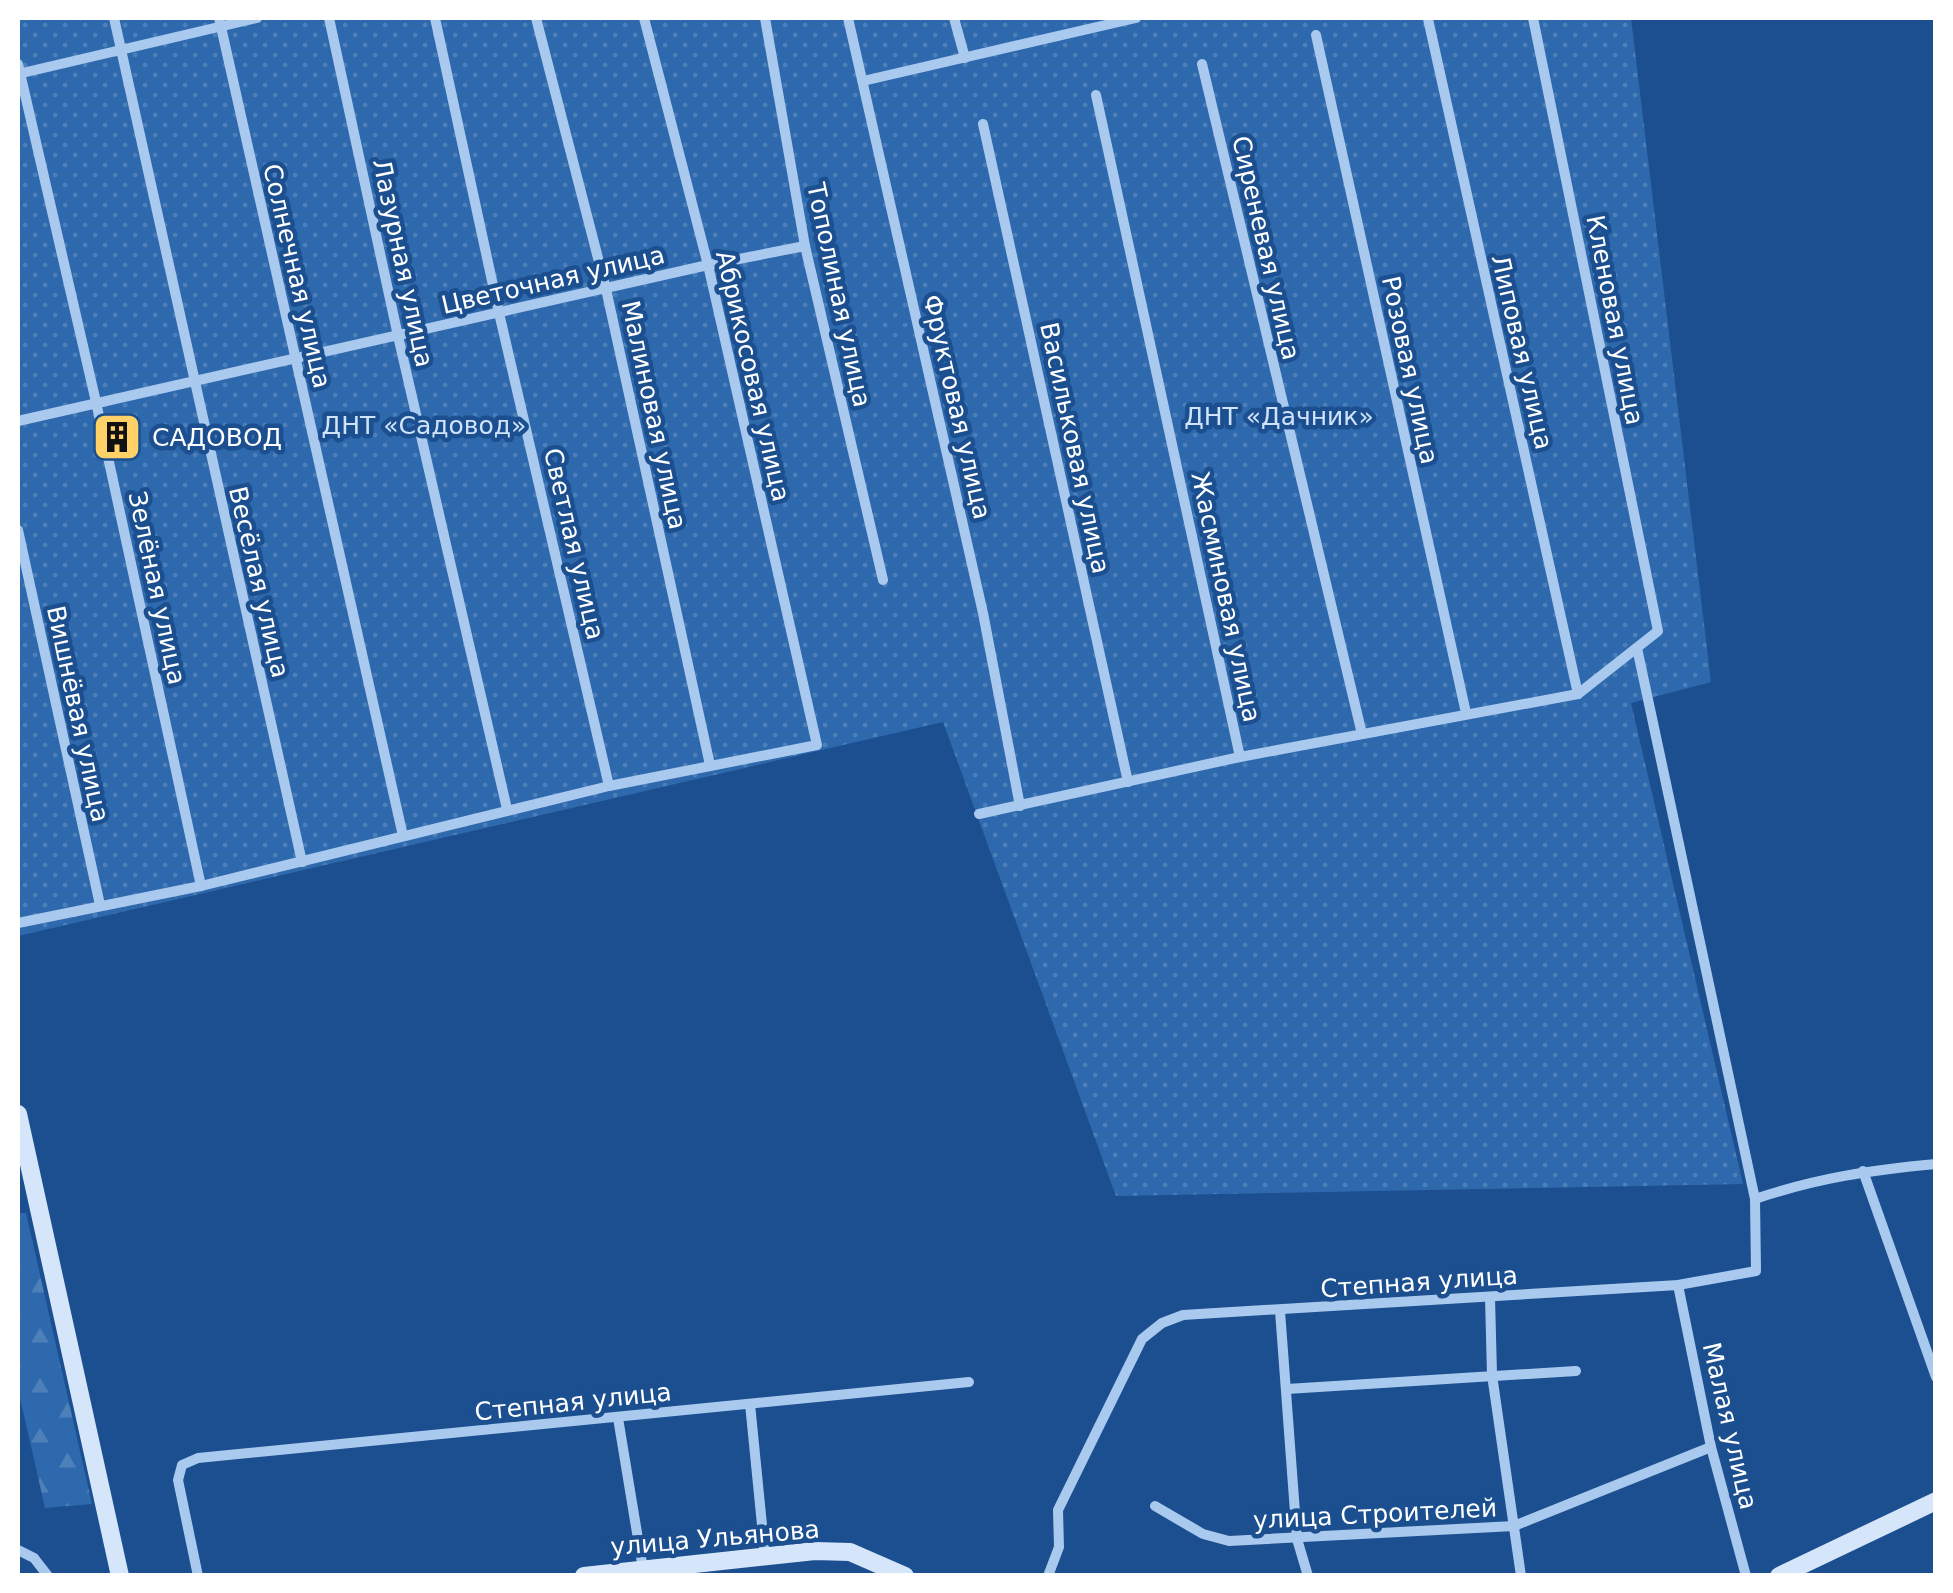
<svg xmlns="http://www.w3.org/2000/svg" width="1953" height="1593" font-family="'DejaVu Sans',sans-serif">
<defs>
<pattern id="forest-firs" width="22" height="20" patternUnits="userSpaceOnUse" patternTransform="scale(2.5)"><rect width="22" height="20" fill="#2e69ad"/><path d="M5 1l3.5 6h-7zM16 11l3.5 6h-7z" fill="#4d80b9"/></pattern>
<pattern id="garden-dots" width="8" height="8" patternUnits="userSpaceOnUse" patternTransform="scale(2.5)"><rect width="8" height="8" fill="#2e69ad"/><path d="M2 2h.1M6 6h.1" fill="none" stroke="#4d80b9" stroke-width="1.8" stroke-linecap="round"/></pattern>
</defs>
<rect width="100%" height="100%" fill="#1b4f8f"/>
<!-- forest -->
<polygon fill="url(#forest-firs)" points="18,1213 26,1213 92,1504 45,1508 18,1389"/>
<!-- garden -->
<polygon fill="url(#garden-dots)" points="18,18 1631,18 1711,682 1631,703 1743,1184 1116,1196 943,722 18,936"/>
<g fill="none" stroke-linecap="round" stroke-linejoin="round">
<!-- street -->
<g stroke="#a9c9ee" stroke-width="10">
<polyline points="114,18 302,862"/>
<polyline points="219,18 403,836"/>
<polyline points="329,18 398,336 507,809"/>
<polyline points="435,18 499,313 609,786"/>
<polyline points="536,18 606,289 710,765"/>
<polyline points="765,18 805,246 883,580"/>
<polyline points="848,18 983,613 1020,806"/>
<polyline points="954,18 965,58"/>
<polyline points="1428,19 1578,694"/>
<polyline points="1316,35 1466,713"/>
<polyline points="18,64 96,402 201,886"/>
<polyline points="1202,64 1362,734"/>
<polyline points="18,74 257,18"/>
<polyline points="863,81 1136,18"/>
<polyline points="1096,95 1240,757"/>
<polyline points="983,124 1128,782"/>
<polyline points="18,421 708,265 805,246"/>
<polyline points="18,530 100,905"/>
<polyline points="979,814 1240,757 1578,694 1658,631 1533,18"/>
<polyline points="18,923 201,886 609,786 817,745 708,265 644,18"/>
<polyline points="1863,1171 1936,1377"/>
<path d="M1755,1199C1817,1178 1871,1170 1936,1164"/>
<polyline points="1678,1285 1711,1447 1746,1576"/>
<polyline points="1490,1297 1492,1375 1521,1576"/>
<polyline points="1280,1311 1297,1539 1308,1576"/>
<polyline points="1287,1389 1576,1371"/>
<polyline points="750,1404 765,1555"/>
<polyline points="618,1418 643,1569"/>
<polyline points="1155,1506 1203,1534 1229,1541 1514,1526 1711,1447"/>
<polyline points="18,1550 34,1558 48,1576"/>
<polyline points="198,1576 178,1480 182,1465 198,1458 969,1382"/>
<polyline points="1048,1576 1059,1547 1058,1510 1142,1339 1162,1323 1183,1315 1678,1285 1756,1271 1755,1199 1637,648"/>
</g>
<!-- secondary -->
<g stroke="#d6e6fa" stroke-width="18">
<polyline points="18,1114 120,1576"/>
<polyline points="584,1576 815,1551 850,1552 905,1576"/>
<polyline points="1779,1576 1936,1501"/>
</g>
</g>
<!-- icons -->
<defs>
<g id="building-square" transform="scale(2.5)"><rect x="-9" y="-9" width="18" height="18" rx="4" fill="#ffd166" stroke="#1b4f8f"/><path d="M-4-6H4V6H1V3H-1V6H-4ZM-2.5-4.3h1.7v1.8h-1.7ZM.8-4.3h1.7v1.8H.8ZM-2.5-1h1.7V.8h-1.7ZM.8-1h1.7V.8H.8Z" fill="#111"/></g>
</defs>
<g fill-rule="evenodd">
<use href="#building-square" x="117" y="437"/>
</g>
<g text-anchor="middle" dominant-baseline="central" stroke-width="9" stroke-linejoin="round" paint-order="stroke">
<!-- street labels -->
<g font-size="25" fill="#fff" stroke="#1b4f8f">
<text transform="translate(1266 248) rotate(77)">Сиреневая улица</text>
<text transform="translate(403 263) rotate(78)">Лазурная улица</text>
<text transform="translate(297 276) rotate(77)">Солнечная улица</text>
<text transform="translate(553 280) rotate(-13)">Цветочная улица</text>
<text transform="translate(839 295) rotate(78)">Тополиная улица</text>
<text transform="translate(1615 320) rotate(79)">Кленовая улица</text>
<text transform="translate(1522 352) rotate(77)">Липовая улица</text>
<text transform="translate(1410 370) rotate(78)">Розовая улица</text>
<text transform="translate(753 376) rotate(77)">Абрикосовая улица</text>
<text transform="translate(957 407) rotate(77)">Фруктовая улица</text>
<text transform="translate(654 415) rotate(78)">Малиновая улица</text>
<text transform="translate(1075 448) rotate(78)">Васильковая улица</text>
<text transform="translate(574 544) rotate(77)">Светлая улица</text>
<text transform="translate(259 582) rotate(77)">Весёлая улица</text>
<text transform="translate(157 588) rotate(78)">Зелёная улица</text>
<text transform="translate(1226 597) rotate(78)">Жасминовая улица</text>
<text transform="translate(78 714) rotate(78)">Вишнёвая улица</text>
<text transform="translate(1419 1282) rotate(-4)">Степная улица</text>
<text transform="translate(573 1402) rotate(-6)">Степная улица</text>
<text transform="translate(1730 1426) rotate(77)">Малая улица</text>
<text transform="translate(1375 1514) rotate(-3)">улица Строителей</text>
<text transform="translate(715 1538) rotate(-5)">улица Ульянова</text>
</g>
<!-- park labels -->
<g font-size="25" fill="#cfe3fa" stroke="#1b4f8f">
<text x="1279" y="416">ДНТ «Дачник»</text>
<text x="424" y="425">ДНТ «Садовод»</text>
</g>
<!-- poi labels -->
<g font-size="25" fill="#fff" stroke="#1b4f8f" text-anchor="start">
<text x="152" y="437">САДОВОД</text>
</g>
</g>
<!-- border -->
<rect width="1953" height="1593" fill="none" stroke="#ffffff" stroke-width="40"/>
</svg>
